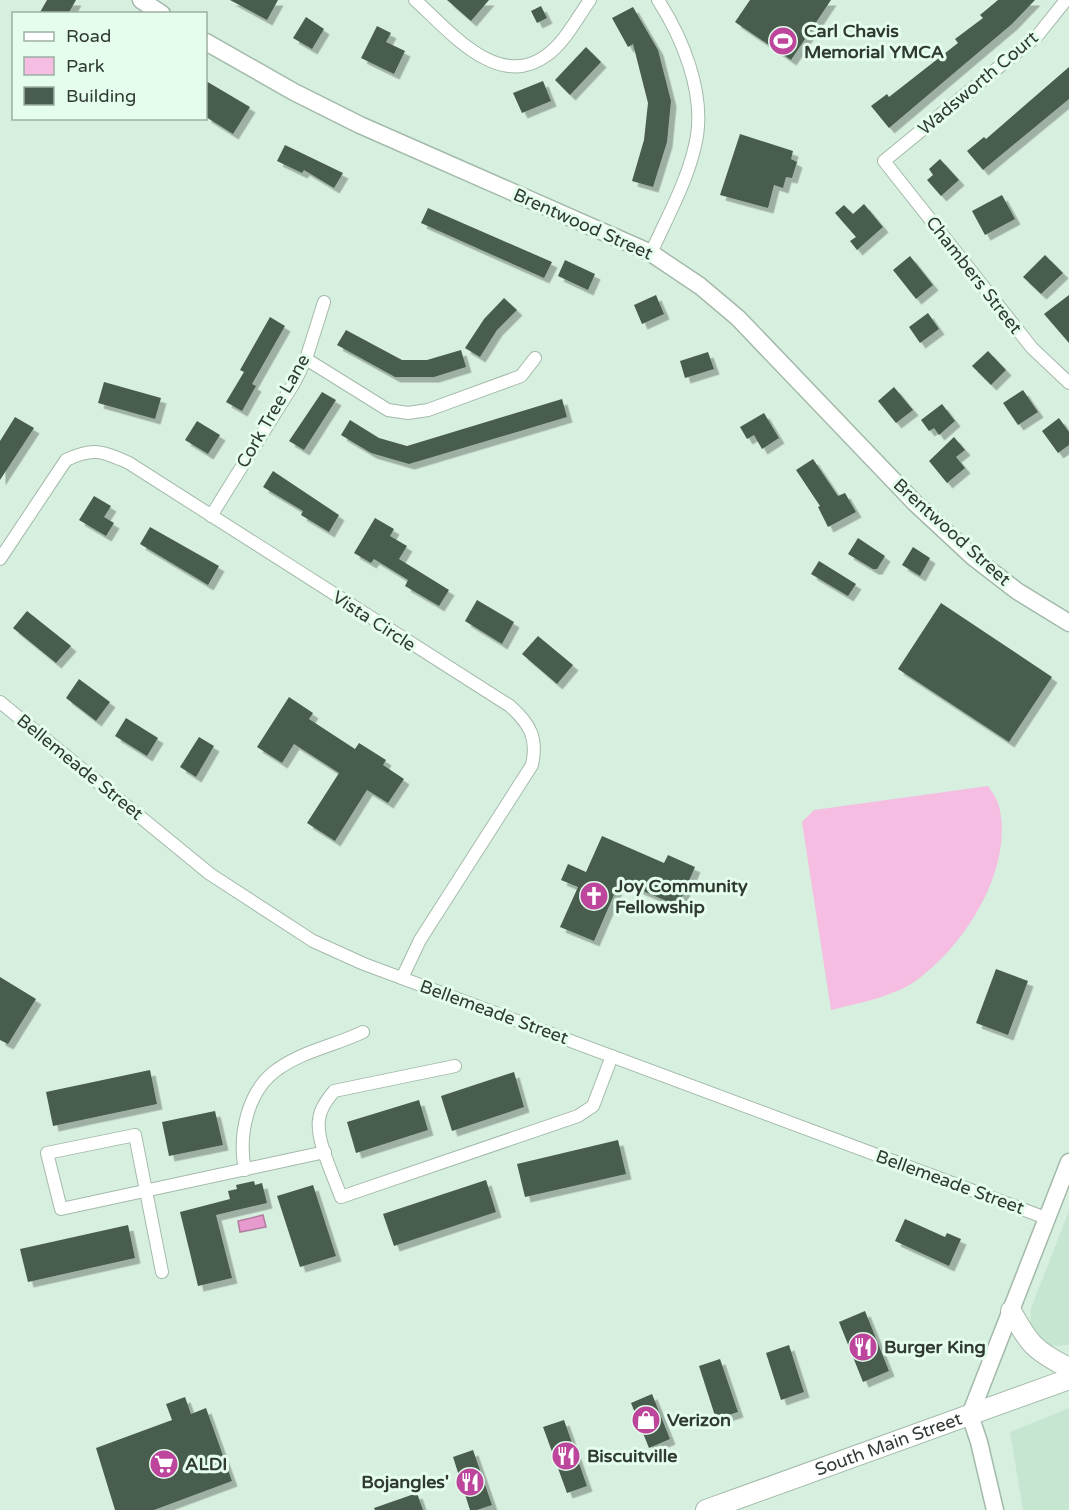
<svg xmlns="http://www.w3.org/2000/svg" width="1069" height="1510" font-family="'Varela Round',sans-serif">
<defs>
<filter id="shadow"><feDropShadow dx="5.5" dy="5.5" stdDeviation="0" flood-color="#0004"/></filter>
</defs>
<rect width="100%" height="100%" fill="#d7efde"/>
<!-- built -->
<g fill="#c7e6d1">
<polygon points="1069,1211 1069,1345 1052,1346 1035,1340 1030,1326 1031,1308"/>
<polygon points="1069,1408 1069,1510 1023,1510 1010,1432"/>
</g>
<!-- green -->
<path fill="#f5bde1" d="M988,786C992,792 997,799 999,806C1014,868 966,944 917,980C893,997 859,1003 831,1010L802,822L814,810Z"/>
<!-- water -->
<polygon fill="#e79acd" stroke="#b07d9f" stroke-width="1.5" points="263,1215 266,1227 240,1232 238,1221"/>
<!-- building -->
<g fill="#485d4f" filter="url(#shadow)">
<polygon points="47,0 76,0 68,14 39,14"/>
<polygon points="230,0 278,0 267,20"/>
<polygon points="447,0 489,0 471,21"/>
<polygon points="750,0 831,0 791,60 735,22"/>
<polygon points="998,0 1035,0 1012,24 889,128 871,106 887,94 889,97 958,43 955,39 983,18 980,15"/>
<polygon points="541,6 547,18 537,23 531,11"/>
<polygon points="633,7 658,50 671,101 667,142 653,187 632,181 644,140 648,103 633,44 628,47 612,18"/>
<polygon points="306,17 324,29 312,49 293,38"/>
<polygon points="377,26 391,33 386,42 405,51 394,74 361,58"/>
<polygon points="586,47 601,62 570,95 555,80"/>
<polygon points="1069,67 1069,99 983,170 967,151 984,137 986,139"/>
<polygon points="206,81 250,107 233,134 206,117"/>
<polygon points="543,81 551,101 522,113 513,93"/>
<polygon points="740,134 793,151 791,159 797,162 792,178 786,177 783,188 774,185 768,208 720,195"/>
<polygon points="285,145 343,173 334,188 304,170 302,173 277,161"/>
<polygon points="940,159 959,180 941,196 927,180 933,175 929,169"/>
<polygon points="1002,195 1015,219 985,235 972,211"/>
<polygon points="864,204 883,227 857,250 850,241 856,237 835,213 844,205 853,214"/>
<polygon points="428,208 552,262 544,278 421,223"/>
<polygon points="1045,255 1063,273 1041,294 1023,277"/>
<polygon points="910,256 933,285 916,299 893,270"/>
<polygon points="565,260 595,274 588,290 558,276"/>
<polygon points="656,295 664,314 642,324 634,305"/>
<polygon points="1069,295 1069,343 1044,314"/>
<polygon points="504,298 517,310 497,330 480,357 465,348 484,319"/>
<polygon points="928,313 939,329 920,343 909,327"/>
<polygon points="270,317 285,326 252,384 256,386 242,411 226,402 244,372 240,370"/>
<polygon points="346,330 402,360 427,360 461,350 466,367 434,377 395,377 337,345"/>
<polygon points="988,351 1006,370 991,385 972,366"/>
<polygon points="708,352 714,369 685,378 680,361"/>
<polygon points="104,382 161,398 155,419 98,403"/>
<polygon points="894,387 913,410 896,423 878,401"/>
<polygon points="1023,390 1038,412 1018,425 1003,403"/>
<polygon points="322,392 336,400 304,450 289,441"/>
<polygon points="562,399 567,417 409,464 371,453 341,435 350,420 379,438 407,446"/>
<polygon points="942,404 955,421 939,435 934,428 929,431 921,420"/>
<polygon points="764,413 779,438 762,449 754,435 747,439 740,427"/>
<polygon points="15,417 34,428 0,480 0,441"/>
<polygon points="1059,418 1069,432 1069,445 1058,453 1042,431"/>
<polygon points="197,421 220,435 208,454 185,440"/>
<polygon points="954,437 965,450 956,457 965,468 947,483 929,461"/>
<polygon points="813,459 838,496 845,493 856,512 828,527 818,507 820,506 796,470"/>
<polygon points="273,471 339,515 329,532 301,515 303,511 263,487"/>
<polygon points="94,496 111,506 104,517 114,523 106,536 79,520"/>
<polygon points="375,518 394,529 390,536 407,546 399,559 449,590 439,606 405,586 408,580 374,559 371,563 354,553"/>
<polygon points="150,527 219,566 208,585 140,544"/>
<polygon points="858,538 885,556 877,569 873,569 848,554"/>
<polygon points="913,547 930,558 920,576 902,565"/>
<polygon points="819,561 856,584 848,596 811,574"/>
<polygon points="477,600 514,622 502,644 465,621"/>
<polygon points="941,603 1052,677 1009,742 898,669"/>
<polygon points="27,611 71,646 56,663 13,628"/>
<polygon points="538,636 573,665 557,684 522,654"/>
<polygon points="79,679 110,702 96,721 66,698"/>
<polygon points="289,697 313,713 309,719 355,749 359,743 386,760 383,765 404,779 388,803 367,790 335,841 307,823 339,773 294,744 282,763 257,747"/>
<polygon points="126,718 158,738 147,756 115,736"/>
<polygon points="199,737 214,746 196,777 180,767"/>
<polygon points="602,836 664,863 668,855 695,867 678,906 620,881 594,941 560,927 578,887 561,880 568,864 586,872"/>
<polygon points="996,969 1028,981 1008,1035 976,1023"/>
<polygon points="0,977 36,999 8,1044 0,1040"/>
<polygon points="150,1070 157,1104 53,1126 46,1092"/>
<polygon points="514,1072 524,1107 452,1131 441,1096"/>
<polygon points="419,1100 428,1130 356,1153 347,1122"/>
<polygon points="215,1111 223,1145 169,1156 162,1122"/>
<polygon points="618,1140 626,1174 525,1197 517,1164"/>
<polygon points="486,1180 496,1212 394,1246 383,1214"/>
<polygon points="254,1181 255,1185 262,1183 267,1203 216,1215 232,1278 198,1286 180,1212 230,1199 228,1191 237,1189 236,1185"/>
<polygon points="313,1185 336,1256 300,1267 277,1196"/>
<polygon points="905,1219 945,1237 947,1233 961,1239 949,1266 895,1241"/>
<polygon points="128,1225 135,1258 28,1282 20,1249"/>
<polygon points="865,1311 889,1371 863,1382 839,1322"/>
<polygon points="789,1345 804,1392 781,1400 766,1353"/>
<polygon points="720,1359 738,1412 716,1419 699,1366"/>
<polygon points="652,1394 670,1439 649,1448 631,1403"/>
<polygon points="185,1397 191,1414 206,1408 232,1481 154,1510 115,1510 96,1448 172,1420 166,1404"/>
<polygon points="564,1420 587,1486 567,1493 543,1427"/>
<polygon points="473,1450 492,1505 477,1510 470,1510 453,1457"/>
<polygon points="417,1493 423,1510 375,1510 374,1508"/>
</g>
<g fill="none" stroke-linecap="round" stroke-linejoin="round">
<!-- street casing -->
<g stroke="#a3baaa" stroke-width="14">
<g id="street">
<path d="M415,0C449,30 498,92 547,55C565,42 577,18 590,0"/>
<polyline points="1066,0 1038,35 884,161 1032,348 1069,383"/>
<path d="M651,253C668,215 690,177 697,136C704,90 682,37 658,0"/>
<polyline points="306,359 388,410 408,413 428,410 521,376 535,358"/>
<polyline points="211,516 294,383 306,359 324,302"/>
<path d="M0,559L66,460C93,447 102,451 129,463L510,706C530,724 538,738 532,765L420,940L402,978"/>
<polyline points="0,702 210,874 313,941 364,964 1046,1218"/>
<path d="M455,1066L334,1091C328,1099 320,1108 319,1120C316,1141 334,1177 341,1197L578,1116L593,1106L612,1056"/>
<path d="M245,1170C238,1136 247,1090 278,1069C303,1051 336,1045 363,1032"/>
<polyline points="162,1272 135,1135 47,1153 61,1209 325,1152"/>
</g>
</g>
<!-- secondary casing -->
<g stroke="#a3baaa" stroke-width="19">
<g id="secondary">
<polyline points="141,0 162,14"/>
<polyline points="206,42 294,92 360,125 651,253 700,286 738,318 915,503 973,557 1017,591 1069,623"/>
<polyline points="995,1510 979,1442 970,1415 1069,1162"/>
</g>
</g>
<!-- primary casing -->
<g stroke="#a3baaa" stroke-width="22">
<g id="primary">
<path d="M1011,1311C1029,1344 1035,1351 1069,1368"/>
<path id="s1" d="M706,1510L1069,1379"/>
</g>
</g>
<!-- street -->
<use href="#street" stroke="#fff" stroke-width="12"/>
<!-- secondary -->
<use href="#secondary" stroke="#fff" stroke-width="16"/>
<!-- primary -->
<use href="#primary" stroke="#fff" stroke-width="20"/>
</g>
<!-- icons -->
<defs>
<g id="stadium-disc" transform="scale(1.5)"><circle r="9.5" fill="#bd469c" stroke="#e4fdec"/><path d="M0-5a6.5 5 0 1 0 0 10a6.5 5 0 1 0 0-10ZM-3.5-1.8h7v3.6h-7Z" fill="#fff"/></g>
<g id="church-disc" transform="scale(1.5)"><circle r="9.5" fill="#bd469c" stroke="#e4fdec"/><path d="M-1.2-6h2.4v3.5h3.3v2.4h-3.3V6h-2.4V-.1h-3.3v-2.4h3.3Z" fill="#fff"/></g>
<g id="restaurant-disc" transform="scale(1.5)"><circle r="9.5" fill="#bd469c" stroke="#e4fdec"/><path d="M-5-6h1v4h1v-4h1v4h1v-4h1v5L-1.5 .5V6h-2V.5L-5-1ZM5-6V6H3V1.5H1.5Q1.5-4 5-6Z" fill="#fff"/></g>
<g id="shop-disc" transform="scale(1.5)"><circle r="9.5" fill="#bd469c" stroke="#e4fdec"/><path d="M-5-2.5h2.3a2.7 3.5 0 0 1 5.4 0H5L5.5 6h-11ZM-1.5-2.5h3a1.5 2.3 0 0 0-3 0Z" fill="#fff"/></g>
<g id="supermarket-disc" transform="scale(1.5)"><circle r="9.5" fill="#bd469c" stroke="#e4fdec"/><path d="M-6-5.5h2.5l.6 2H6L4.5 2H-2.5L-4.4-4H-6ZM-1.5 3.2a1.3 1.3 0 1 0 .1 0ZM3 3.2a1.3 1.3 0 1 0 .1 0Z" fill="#fff"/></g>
</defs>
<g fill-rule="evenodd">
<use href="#stadium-disc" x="783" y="41"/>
<use href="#church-disc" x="594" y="896"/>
<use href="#restaurant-disc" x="863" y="1347"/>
<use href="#shop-disc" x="646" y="1420"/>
<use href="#restaurant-disc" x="566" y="1456"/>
<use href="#supermarket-disc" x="164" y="1464"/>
<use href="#restaurant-disc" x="470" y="1482"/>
</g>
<g text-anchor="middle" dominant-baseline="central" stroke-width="6" stroke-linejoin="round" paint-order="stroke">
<!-- poi labels -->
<g font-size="18" font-weight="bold" fill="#303a33" stroke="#e4fdec" text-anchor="start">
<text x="804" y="31">Carl Chavis<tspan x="804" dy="21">Memorial YMCA</tspan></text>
<text x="615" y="886">Joy Community<tspan x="615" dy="21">Fellowship</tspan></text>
<text x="884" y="1347">Burger King</text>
<text x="667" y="1420">Verizon</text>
<text x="587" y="1456">Biscuitville</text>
<text x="185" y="1464">ALDI</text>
<text x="449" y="1482" text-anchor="end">Bojangles'</text>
</g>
<!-- street labels -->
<g font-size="18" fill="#303a33" stroke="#e4fdec">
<text transform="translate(978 83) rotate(-40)">Wadsworth Court</text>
<text transform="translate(583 224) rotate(24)">Brentwood Street</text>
<text transform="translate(974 275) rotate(52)">Chambers Street</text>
<text transform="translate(273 411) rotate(-60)">Cork Tree Lane</text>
<text transform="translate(952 532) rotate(42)">Brentwood Street</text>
<text transform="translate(374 621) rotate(33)">Vista Circle</text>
<text transform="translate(80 767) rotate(39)">Bellemeade Street</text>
<text transform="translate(494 1012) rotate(20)">Bellemeade Street</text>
<text transform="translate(950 1182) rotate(20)">Bellemeade Street</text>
<text stroke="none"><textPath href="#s1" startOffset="194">South Main Street</textPath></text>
</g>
</g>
<!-- legend -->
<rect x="12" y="12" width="195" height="108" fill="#e4fdec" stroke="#9cafa2" stroke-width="1.5"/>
<rect x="24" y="32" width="30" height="9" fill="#ffffff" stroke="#9cafa2" stroke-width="1.5"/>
<text x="66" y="42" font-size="18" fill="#303a33">Road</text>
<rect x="24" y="57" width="30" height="18" fill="#f5bde1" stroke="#9cafa2" stroke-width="1.5"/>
<text x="66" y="72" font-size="18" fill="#303a33">Park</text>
<rect x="24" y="87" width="30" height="18" fill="#485d4f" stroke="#9cafa2" stroke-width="1.5"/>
<text x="66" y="102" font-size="18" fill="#303a33">Building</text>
</svg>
